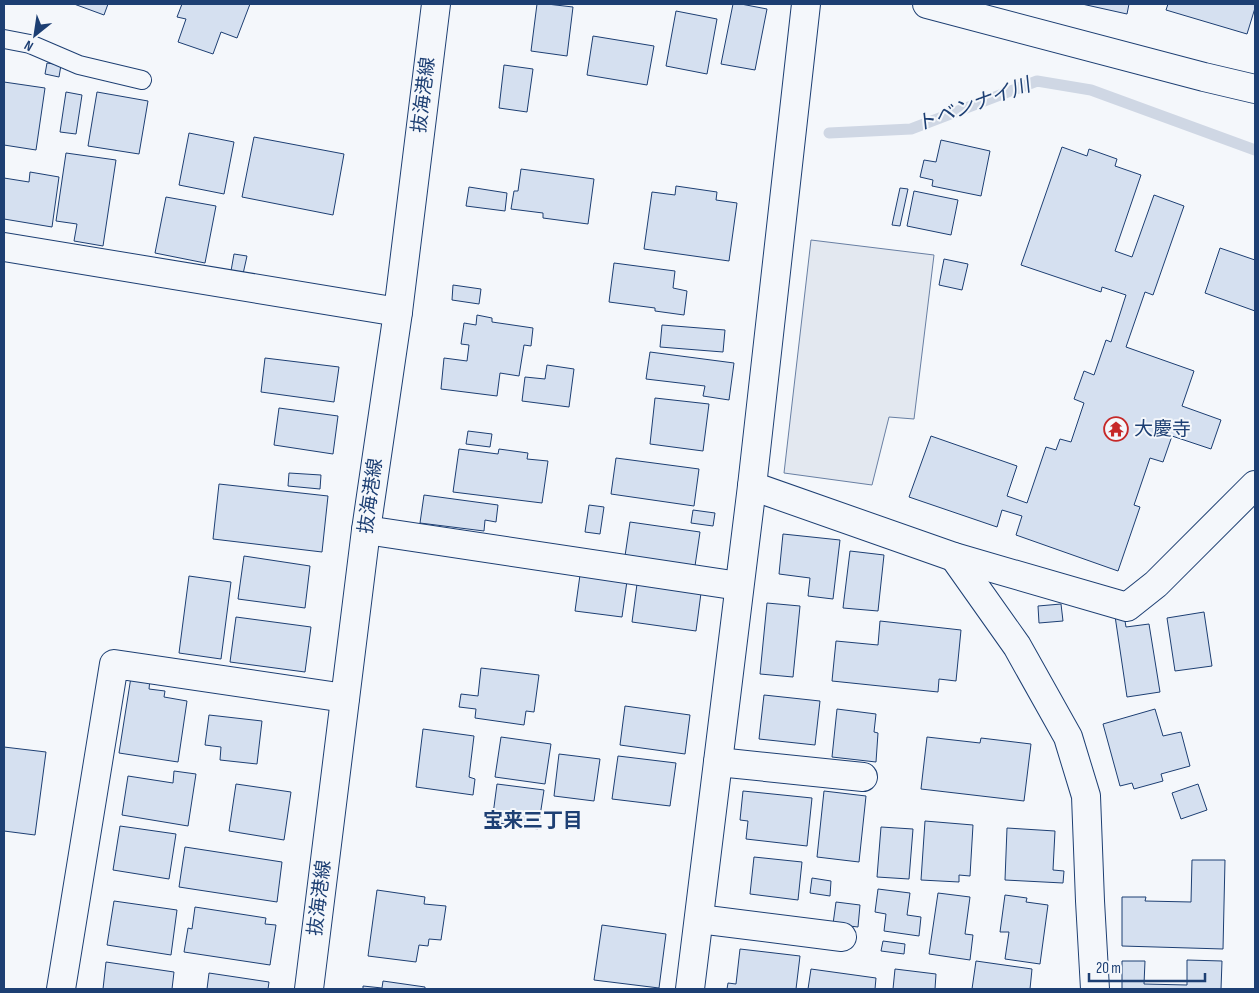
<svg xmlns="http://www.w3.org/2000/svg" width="1259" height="993" font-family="'Sofia Sans Condensed','Noto Sans JP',sans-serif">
<rect width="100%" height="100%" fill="#f4f7fb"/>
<!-- parking -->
<polygon fill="#e3e8f0" stroke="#687fa3" points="811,240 934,255 914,419 889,417 872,485 784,473"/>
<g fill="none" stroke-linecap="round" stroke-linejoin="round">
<!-- stream -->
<polyline stroke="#cfd7e4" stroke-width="11" points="829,133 911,129 1037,81 1091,90 1255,150"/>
</g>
<!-- building -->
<g fill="#d5e0f0" stroke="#1d3f73">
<polygon points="74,4 108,4 104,15"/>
<polygon points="182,4 250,4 237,38 221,32 213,54 178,42 186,19 177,17"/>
<polygon points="537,4 547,4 573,7 567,56 531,51"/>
<polygon points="733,4 741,4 767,9 755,70 721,64"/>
<polygon points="1082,4 1129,4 1127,14"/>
<polygon points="1168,4 1255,4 1255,8 1247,34 1166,10"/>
<polygon points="676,11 717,19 707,74 666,66"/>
<polygon points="593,36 654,46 647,85 587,75"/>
<polygon points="47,63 61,65 59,77 45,74"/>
<polygon points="504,65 533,69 527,112 499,108"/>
<polygon points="4,82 45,88 36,150 4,145"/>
<polygon points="66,92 82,95 76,134 60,132"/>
<polygon points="97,92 148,101 139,154 88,146"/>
<polygon points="189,133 234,142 224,194 179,185"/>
<polygon points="254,137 344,154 333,215 242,197"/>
<polygon points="941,140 990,151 981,196 932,186 933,180 920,177 924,160 936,162"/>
<polygon points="1062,147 1087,156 1089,149 1117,159 1115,166 1141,175 1115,251 1132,257 1154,195 1184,206 1153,295 1145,292 1126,347 1194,371 1182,406 1221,420 1211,449 1172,436 1163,462 1150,458 1134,505 1140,507 1118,571 1016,535 1022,516 1002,510 997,527 909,497 931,436 1017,466 1007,496 1027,503 1046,447 1056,450 1060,439 1071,442 1084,403 1074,399 1084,371 1094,375 1106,340 1111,342 1126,295 1102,287 1101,292 1021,265"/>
<polygon points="66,153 116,160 103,246 74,241 77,224 56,221"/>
<polygon points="521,169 594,179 588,224 543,218 543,213 511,209 514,191 518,191"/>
<polygon points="30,172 59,177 52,227 4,219 4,178 29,182"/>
<polygon points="676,186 717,192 716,200 737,203 729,261 644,249 652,192 675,195"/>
<polygon points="469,187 507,193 505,211 466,206"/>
<polygon points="900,188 908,189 900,226 892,225"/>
<polygon points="914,191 958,200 951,235 907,226"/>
<polygon points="166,197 216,206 205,263 155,253"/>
<polygon points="1220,248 1255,260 1255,311 1205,293"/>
<polygon points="234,254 247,256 243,274 231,271"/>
<polygon points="944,259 968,264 962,290 939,285"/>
<polygon points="614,263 675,271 673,288 687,291 684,315 655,311 655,308 609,302"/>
<polygon points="453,285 481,289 479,304 452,300"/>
<polygon points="477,315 492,318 492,322 533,328 531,346 524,345 519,376 500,373 497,396 441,389 444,358 467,361 469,345 461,344 464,323 476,325"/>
<polygon points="662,325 725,330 723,352 660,347"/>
<polygon points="650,352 734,363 729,400 703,396 705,386 646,379"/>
<polygon points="265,358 339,367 334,402 261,392"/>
<polygon points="547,365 574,369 569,407 522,401 525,377 545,379"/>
<polygon points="655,398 709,404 703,451 650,444"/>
<polygon points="279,408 338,416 333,454 274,445"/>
<polygon points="468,431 492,434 490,447 466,444"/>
<polygon points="459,449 498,454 499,449 528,453 527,459 548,461 542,503 453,492"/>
<polygon points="616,458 699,469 694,506 611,494"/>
<polygon points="289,473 321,475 320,489 288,486"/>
<polygon points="219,484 328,496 322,552 213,539"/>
<polygon points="424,495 498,505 496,522 485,520 484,531 420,523"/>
<polygon points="589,505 604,507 600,534 585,532"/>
<polygon points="693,510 715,513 713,526 691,523"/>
<polygon points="630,522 700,532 695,566 625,556"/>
<polygon points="783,534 840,540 833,599 808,596 810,578 779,574"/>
<polygon points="850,551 884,555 878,611 843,608"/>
<polygon points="244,556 310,566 305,608 238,599"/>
<polygon points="580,575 627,581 622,617 575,611"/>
<polygon points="189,576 231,582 221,659 179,653"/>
<polygon points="637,584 701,593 696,631 632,622"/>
<polygon points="767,603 800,606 793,677 760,674"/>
<polygon points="1061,604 1063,621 1039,623 1038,606"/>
<polygon points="1204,612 1212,666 1175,671 1167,618"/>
<polygon points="1124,615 1126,627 1149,624 1160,692 1127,697 1115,616"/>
<polygon points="236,617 311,627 305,672 230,662"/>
<polygon points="880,621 961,630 956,681 939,679 938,692 832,681 836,641 878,645"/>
<polygon points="481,668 539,675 534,712 526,711 524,725 475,718 476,709 459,707 461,694 478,696"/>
<polygon points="131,677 150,679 149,689 165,691 164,697 187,701 178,762 119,753"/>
<polygon points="764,695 820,701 815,745 759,739"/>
<polygon points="625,706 690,715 685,754 620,745"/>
<polygon points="837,709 876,714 874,732 878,733 876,762 832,757"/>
<polygon points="1155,709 1163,736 1181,732 1190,766 1161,774 1163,781 1134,789 1132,783 1120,786 1103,724"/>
<polygon points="209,715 262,721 257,764 220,760 221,747 205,745"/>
<polygon points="423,729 474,736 469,777 475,779 473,795 416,787"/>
<polygon points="501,737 551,744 545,784 495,777"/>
<polygon points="927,737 980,743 981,738 1031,744 1024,801 921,789"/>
<polygon points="4,747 46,752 35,835 4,831"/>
<polygon points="559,754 600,759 594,801 554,796"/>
<polygon points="618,756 676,763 670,806 612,799"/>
<polygon points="174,771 196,774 188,826 122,815 128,776 173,783"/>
<polygon points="236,784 291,792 284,840 229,831"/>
<polygon points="497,784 544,790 538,829 492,822"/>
<polygon points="1198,784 1207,810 1181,819 1172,793"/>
<polygon points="743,791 812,798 807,846 746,839 748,821 740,820"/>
<polygon points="824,791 866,796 859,862 817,857"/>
<polygon points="925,821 973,825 970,876 959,875 959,882 921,880"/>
<polygon points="120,826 176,834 169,879 113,870"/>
<polygon points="881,827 913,829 909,879 877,877"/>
<polygon points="1007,828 1055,831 1053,870 1064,871 1063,883 1005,880"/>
<polygon points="185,847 282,862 277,902 179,887"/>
<polygon points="754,857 802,862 798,900 750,894"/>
<polygon points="1192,860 1225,860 1223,949 1122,946 1122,897 1146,897 1145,901 1191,902"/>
<polygon points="812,878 831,881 830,896 810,893"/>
<polygon points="878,889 910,893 907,915 921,917 919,936 884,931 886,914 875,912"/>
<polygon points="377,890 425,897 424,904 446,906 441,940 429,939 428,946 419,945 416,962 368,956"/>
<polygon points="938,893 970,897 965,934 973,935 970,960 929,954"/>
<polygon points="1005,895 1027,898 1026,902 1048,905 1040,964 1005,959 1009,932 1000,932"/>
<polygon points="114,901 177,910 171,955 107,945"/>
<polygon points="836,902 860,905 858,927 833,924"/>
<polygon points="195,907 266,918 265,924 276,925 270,965 184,952 188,928 192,929"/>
<polygon points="602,925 666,934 659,988 594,980"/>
<polygon points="883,941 905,944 904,954 881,951"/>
<polygon points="740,949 800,956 796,989 727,989 728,983 736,984"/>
<polygon points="1187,960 1222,961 1221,989 1122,989 1122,961 1145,961 1144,984 1187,985"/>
<polygon points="976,961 1032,969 1030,989 972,989"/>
<polygon points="106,962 174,972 172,989 103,989"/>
<polygon points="811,969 876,978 875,989 808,989"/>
<polygon points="895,969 936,974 935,989 893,989"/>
<polygon points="209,973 269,982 268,989 207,989"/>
<polygon points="383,981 425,987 425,989 363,989 363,986 382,988"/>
</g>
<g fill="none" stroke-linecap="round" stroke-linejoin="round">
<!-- service casing -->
<g stroke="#1d3f73" stroke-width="20">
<polyline id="service" points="4,39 30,44 79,65 142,80"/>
</g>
<!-- minor casing -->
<g stroke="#1d3f73" stroke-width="30">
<g id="minor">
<polyline points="927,4 1204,77 1255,89"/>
<polyline points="4,247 398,312"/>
<polyline points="752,486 954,557 1127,607 1156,584 1255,485"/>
<polyline points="366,530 739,586"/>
<polyline points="954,557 1017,646 1068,737 1086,796 1090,901 1095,989"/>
<polyline points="718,762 863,777"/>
<polyline points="699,919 842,937"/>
<polyline points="61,989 114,664 345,698"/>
</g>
</g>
<!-- tertiary casing -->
<g stroke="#1d3f73" stroke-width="30">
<polyline id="tertiary" points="690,989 752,486 806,4"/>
</g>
<!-- secondary casing -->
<g stroke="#1d3f73" stroke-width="30">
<polyline id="secondary" points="309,989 366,530 398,312 436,4"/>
</g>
<!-- service -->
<use href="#service" stroke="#f4f7fb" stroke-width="18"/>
<!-- minor -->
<use href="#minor" stroke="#f4f7fb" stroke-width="28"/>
<!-- tertiary -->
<use href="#tertiary" stroke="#f4f7fb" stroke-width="28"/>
<!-- secondary -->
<use href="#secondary" stroke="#f4f7fb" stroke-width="28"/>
</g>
<!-- icons -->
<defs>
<g id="temple-ring" transform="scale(1.25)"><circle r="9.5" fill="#f4f7fb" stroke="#c62828" stroke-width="1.5"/><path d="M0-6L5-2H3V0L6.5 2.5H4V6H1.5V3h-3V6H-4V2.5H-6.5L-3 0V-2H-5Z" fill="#c62828"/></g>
</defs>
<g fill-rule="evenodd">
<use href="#temple-ring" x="1116" y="429"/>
</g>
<g text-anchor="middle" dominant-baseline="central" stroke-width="4" stroke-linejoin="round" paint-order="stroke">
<!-- street labels -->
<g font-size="19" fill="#1d3f73" stroke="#f4f7fb">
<text transform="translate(424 95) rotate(-83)">抜海港線</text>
<text transform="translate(371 496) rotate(-82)">抜海港線</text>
<text transform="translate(320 898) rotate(-83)">抜海港線</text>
</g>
<!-- poi labels -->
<g font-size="19" fill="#1d3f73" stroke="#f4f7fb" text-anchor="start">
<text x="1134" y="429">大慶寺</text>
</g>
<!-- water labels -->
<g font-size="20" font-style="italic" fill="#1d3f73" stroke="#f4f7fb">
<text transform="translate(973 105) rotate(-20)">トベンナイ川</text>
</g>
<!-- neighbourhood labels -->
<g font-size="20" font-weight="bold" fill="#1d3f73" stroke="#f4f7fb">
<text x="533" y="821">宝来三丁目</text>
</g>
</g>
<!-- border -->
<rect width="1259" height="993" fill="none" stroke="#1d3f73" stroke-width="10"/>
<!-- north arrow -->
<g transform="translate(35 35) rotate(210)" stroke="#f4f7fb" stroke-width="4" paint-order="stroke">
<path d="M0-4L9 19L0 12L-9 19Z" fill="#1d3f73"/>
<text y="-8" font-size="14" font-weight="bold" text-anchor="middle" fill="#1d3f73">N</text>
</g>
<!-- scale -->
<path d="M1089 973v8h116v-8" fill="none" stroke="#1d3f73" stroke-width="2.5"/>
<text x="1096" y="973" font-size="15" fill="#1d3f73" stroke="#f4f7fb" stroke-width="4" paint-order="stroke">20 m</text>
</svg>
